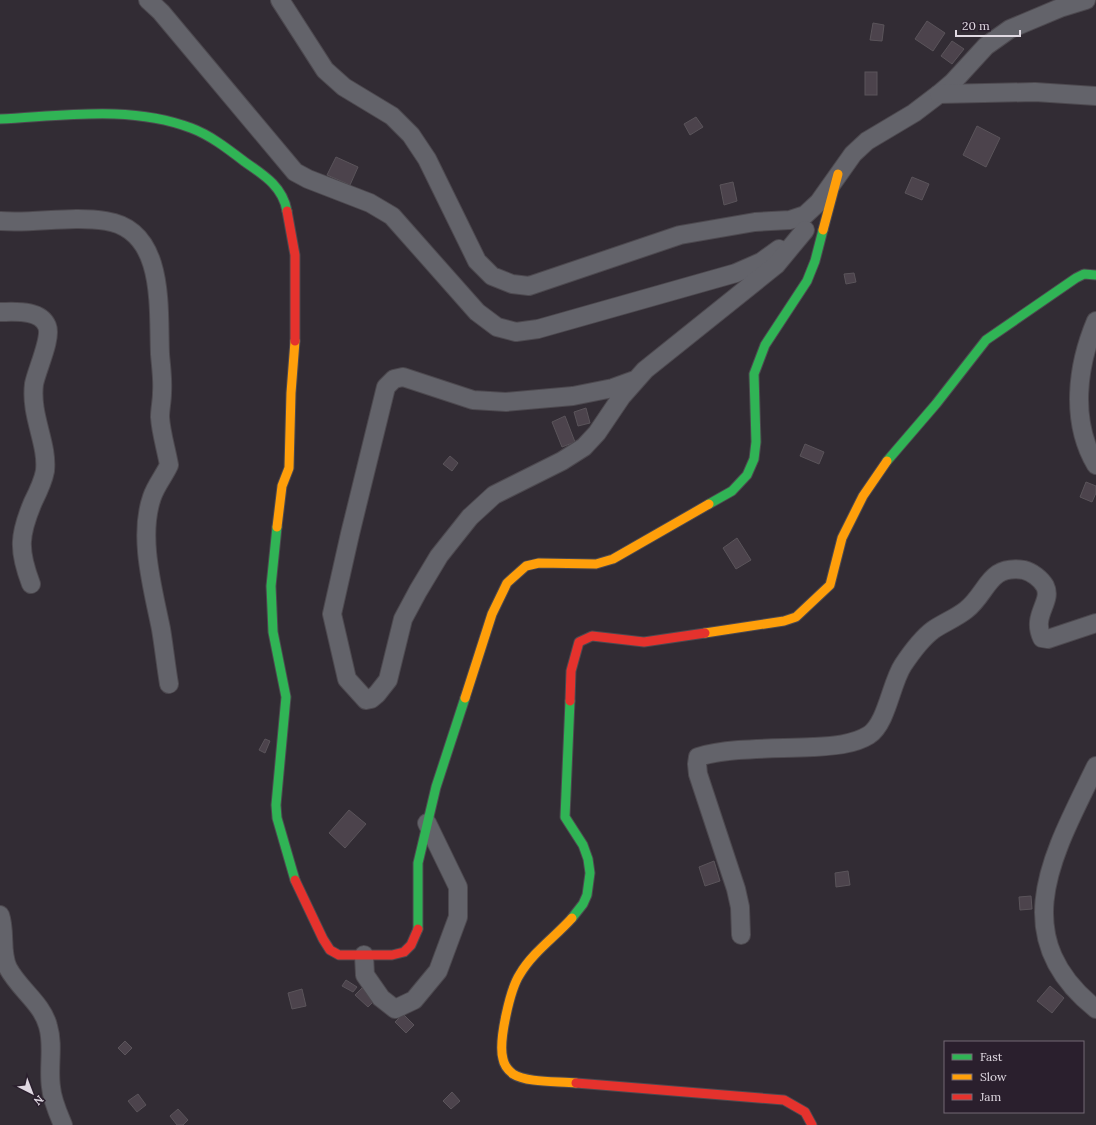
<svg xmlns="http://www.w3.org/2000/svg" width="1096" height="1125" font-family="Lora,serif">
<rect width="100%" height="100%" fill="#322c34"/>
<!-- building -->
<g fill="#4c434c" stroke="#5a545a">
<polygon points="927,21 945,33 933,51 915,39"/>
<polygon points="873,23 884,25 882,41 870,40"/>
<polygon points="952,41 964,49 952,64 941,56"/>
<rect x="865" y="72" width="12" height="23"/>
<polygon points="696,117 703,127 690,135 684,124"/>
<polygon points="977,126 1000,138 986,167 963,155"/>
<polygon points="336,157 358,167 350,185 327,175"/>
<polygon points="912,177 929,184 922,200 905,193"/>
<polygon points="733,182 737,201 724,205 720,185"/>
<polygon points="854,273 856,282 846,284 844,274"/>
<polygon points="586,408 590,423 578,426 574,412"/>
<polygon points="565,416 575,442 562,447 552,422"/>
<polygon points="805,444 824,452 819,464 800,456"/>
<polygon points="450,456 458,463 452,471 443,464"/>
<polygon points="1086,482 1096,486 1096,493 1092,502 1080,497"/>
<polygon points="737,538 751,560 736,569 723,548"/>
<polygon points="265,739 270,741 265,753 259,750"/>
<polygon points="349,810 366,824 345,848 329,833"/>
<polygon points="714,861 720,881 705,886 699,867"/>
<polygon points="848,871 850,885 836,887 835,873"/>
<polygon points="1031,896 1032,909 1020,910 1019,897"/>
<polygon points="346,980 357,987 353,992 342,986"/>
<polygon points="1050,986 1064,998 1052,1013 1037,1001"/>
<polygon points="362,988 375,1000 368,1007 355,995"/>
<polygon points="302,989 306,1006 292,1009 288,993"/>
<polygon points="403,1014 414,1025 406,1033 395,1022"/>
<polygon points="125,1041 132,1048 125,1055 118,1048"/>
<polygon points="452,1092 460,1101 451,1109 443,1101"/>
<polygon points="138,1094 146,1105 137,1112 128,1101"/>
<polygon points="178,1109 188,1120 183,1125 177,1125 170,1116"/>
</g>
<g fill="none" stroke-linecap="round" stroke-linejoin="round">
<!-- street casing -->
<g stroke="#4d494f" stroke-width="20">
<g id="street">
<polyline points="148,0 161,12 295,172 308,179 370,203 392,216 477,312 497,327 516,332 538,329 736,273 761,262 779,249"/>
<polyline points="280,0 325,70 344,87 392,116 411,135 427,159 477,261 492,276 512,284 529,286 680,235 755,222 790,220 805,215 819,202 853,154 867,141 914,113 939,94 953,82 986,46 1010,29 1060,8 1086,0"/>
<polyline points="939,94 1035,92 1096,96"/>
<path d="M0,221C34,224 71,215 106,221C166,230 158,309 160,354C161,367 163,379 162,393C162,401 160,409 160,417C161,433 166,448 169,465C164,476 156,485 152,497C138,537 153,589 161,629C164,647 166,666 169,684"/>
<path d="M0,312C14,312 40,309 47,326C52,338 37,369 34,384C30,416 48,443 45,471C43,482 38,492 33,502C19,535 18,550 31,584"/>
<path d="M1096,321C1077,366 1070,421 1096,465"/>
<polyline points="635,380 613,388 573,396 506,402 473,400 403,377 394,379 386,387 350,534 332,614 347,679 366,700 371,699 377,694 388,680 403,619 418,591 439,556 470,517 494,495 562,461 584,447 597,433 622,396 645,370 776,265 805,230"/>
<path d="M1096,766C1055,851 1003,935 1096,1009"/>
<path d="M0,915C6,932 0,952 8,968C19,989 42,1003 48,1026C54,1046 48,1067 51,1087C52,1100 58,1113 63,1125"/>
<path d="M741,935L740,907L736,889L698,774L697,764L698,757C729,747 779,749 813,747C831,746 853,745 869,735C887,723 891,683 903,665C911,653 921,639 933,630C943,623 956,618 966,610C988,593 988,564 1024,570C1032,572 1041,579 1045,586C1053,602 1031,615 1042,638L1048,639L1096,623"/>
<polyline points="364,955 365,975 381,998 395,1009 414,1000 438,971 458,917 458,887 427,823"/>
</g>
</g>
<!-- fast casing -->
<g stroke="#4d494f" stroke-width="11">
<g id="fast">
<path d="M0,119C63,116 130,105 191,128C210,135 228,149 245,162C264,175 283,187 287,211"/>
<polyline points="887,461 936,404 986,340 1076,278 1084,274 1096,275"/>
<polyline points="709,504 732,491 747,475 754,459 756,442 754,374 765,345 807,281 815,261 823,230"/>
<polyline points="277,527 271,586 273,632 286,697 276,805 277,818 295,880"/>
<polyline points="570,701 565,817 583,845 588,859 590,873 587,895 583,904 572,918"/>
<polyline points="418,929 418,863 436,787 465,698"/>
</g>
</g>
<!-- slow casing -->
<g stroke="#4d494f" stroke-width="11">
<g id="slow">
<polyline points="823,230 838,174"/>
<polyline points="277,527 282,486 289,468 291,393 295,341"/>
<polyline points="705,633 784,621 796,617 830,585 842,538 863,496 887,461"/>
<polyline points="465,698 492,614 507,583 526,566 539,563 596,564 613,559 709,504"/>
<path d="M572,918C555,937 533,952 520,974C510,989 498,1042 503,1059C504,1065 508,1070 513,1074C527,1083 559,1081 576,1083"/>
</g>
</g>
<!-- jam casing -->
<g stroke="#4d494f" stroke-width="11">
<g id="jam">
<polyline points="287,211 295,255 295,341"/>
<polyline points="570,701 571,671 579,642 592,636 644,642 705,633"/>
<polyline points="295,880 323,939 330,950 339,955 392,955 404,952 411,945 418,929"/>
<polyline points="576,1083 784,1100 805,1112 812,1125"/>
</g>
</g>
<!-- street -->
<use href="#street" stroke="#63636a" stroke-width="18"/>
<!-- fast -->
<use href="#fast" stroke="#30b455" stroke-width="9"/>
<!-- slow -->
<use href="#slow" stroke="#ff9f0a" stroke-width="9"/>
<!-- jam -->
<use href="#jam" stroke="#e5322d" stroke-width="9"/>
</g>
<!-- legend -->
<rect x="944" y="1041" width="140" height="72" fill="#2a1f2d" stroke="#736975"/>
<rect x="952" y="1054" width="20" height="6" fill="#30b455" stroke="#736975"/>
<text x="980" y="1061" font-size="12" fill="#e0d9e2">Fast</text>
<rect x="952" y="1074" width="20" height="6" fill="#ff9f0a" stroke="#736975"/>
<text x="980" y="1081" font-size="12" fill="#e0d9e2">Slow</text>
<rect x="952" y="1094" width="20" height="6" fill="#e5322d" stroke="#736975"/>
<text x="980" y="1101" font-size="12" fill="#e0d9e2">Jam</text>
<!-- north arrow -->
<g transform="translate(32 1093) rotate(138)" stroke="#2a1f2d" stroke-width="3" paint-order="stroke">
<path d="M0-3L7 15L0 10L-7 15Z" fill="#e0d9e2"/>
<text y="-6" font-size="11" font-weight="bold" text-anchor="middle" fill="#e0d9e2">N</text>
</g>
<!-- scale -->
<path d="M956 30v6h64v-6" fill="none" stroke="#e0d9e2" stroke-width="2"/>
<text x="962" y="30" font-size="12" fill="#e0d9e2" stroke="#2a1f2d" stroke-width="3" paint-order="stroke">20 m</text>
</svg>
